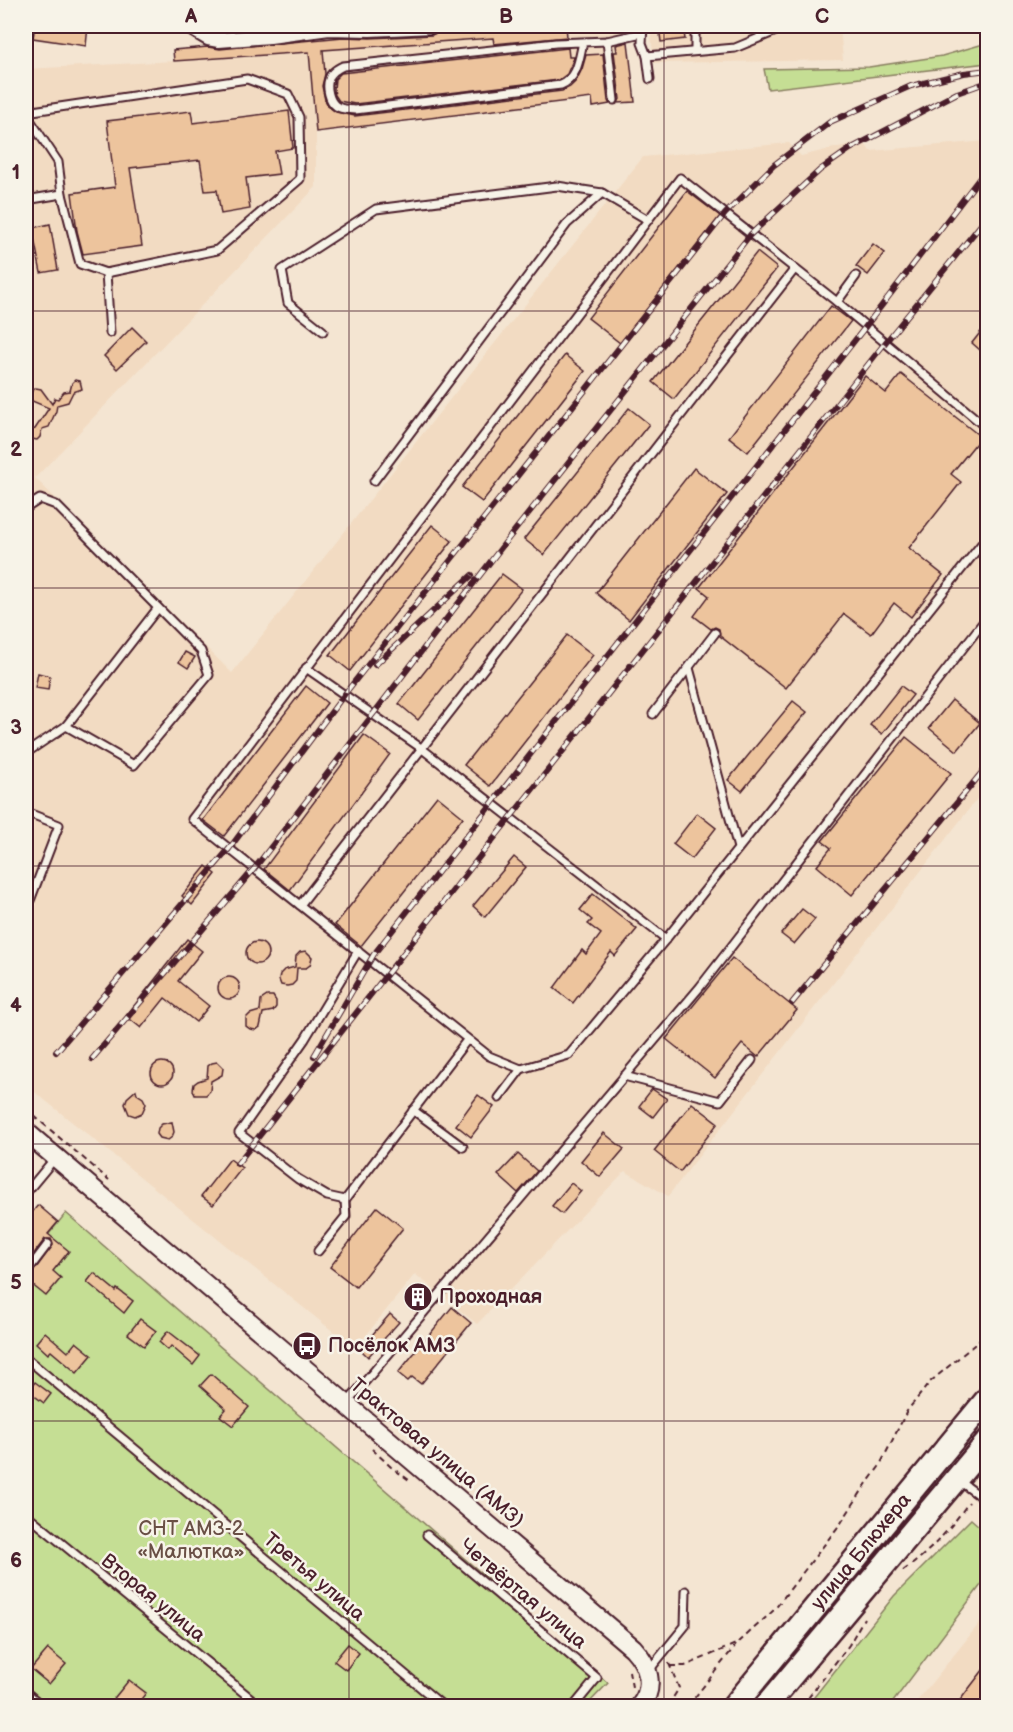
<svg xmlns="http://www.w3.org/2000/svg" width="1013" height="1732" font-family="'Balsamiq Sans',sans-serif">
<rect width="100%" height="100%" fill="#f4e5d2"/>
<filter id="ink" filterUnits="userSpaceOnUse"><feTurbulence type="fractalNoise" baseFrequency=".0167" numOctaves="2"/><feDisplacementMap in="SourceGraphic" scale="12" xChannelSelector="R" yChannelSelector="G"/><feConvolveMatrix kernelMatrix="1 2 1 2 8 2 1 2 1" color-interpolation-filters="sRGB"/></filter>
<g filter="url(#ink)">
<!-- built -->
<g fill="#f2dbc2">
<polygon points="508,26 627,26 635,102 593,107 592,98 316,132 316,187 35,478 232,673 643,157 789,143 801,156 863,141 870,151 987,141 987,786 668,1196 625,1171 477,1324 415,1274 355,1349 26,1085 26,69 174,61 173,50"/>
<polygon points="650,26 840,26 843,60 654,63"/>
<polygon points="987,1614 987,1706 913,1706"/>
</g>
<!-- green -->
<g fill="#c5de94" stroke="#887e60" stroke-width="1.5">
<polygon points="987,43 987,63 768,89 764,69 869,67 942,56"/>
<polygon points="66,1213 608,1683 586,1706 50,1706 26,1686 26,1262"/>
<polygon points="971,1519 987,1533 987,1577 890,1706 807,1706 894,1596"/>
</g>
<!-- building -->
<g fill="#edc49d" stroke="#4a1f2b" stroke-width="1.5">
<polygon points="35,26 88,26 86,46 33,38"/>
<polygon points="508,26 566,26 567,37 494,44 493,38 323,50 325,74 322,86 325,100 329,107 336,112 355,116 562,91 570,87 576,81 582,69 586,55 603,54 608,101 610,104 593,107 592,98 316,132 309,52 174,61 173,50 208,47 220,49 343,37 370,38 432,35 440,30"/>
<polygon points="659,26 683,26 685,39 661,42"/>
<polygon points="628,42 635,102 618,103 620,99 614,52 617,52 616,45"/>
<polygon points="568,48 569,57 574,57 573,60 567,74 559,80 355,104 339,101 335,95 334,89 335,79 341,73"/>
<polygon points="191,111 193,123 289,111 293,148 275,151 279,174 246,178 250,209 221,214 217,190 205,191 200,160 130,168 142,246 83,254 77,231 72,193 115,187 107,121"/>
<polygon points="687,191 720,216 620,343 588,318"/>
<polygon points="50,224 58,270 41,273 32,228"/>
<polygon points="873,244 885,253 868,275 856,266"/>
<polygon points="757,252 777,268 674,399 653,382"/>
<polygon points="831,306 851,321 748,452 729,437"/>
<polygon points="987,324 987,356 972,343"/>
<polygon points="132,327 146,341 117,369 104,356"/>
<polygon points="565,355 585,371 482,502 462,487"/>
<polygon points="901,374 981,437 951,474 961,482 909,548 943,575 911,617 894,603 871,634 844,614 786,688 720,636 719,629 715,627 711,629 694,616 709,596 699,588 865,376 886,393"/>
<polygon points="75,380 80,381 82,389 73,392 68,402 57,405 56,411 49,427 42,429 40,437 37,440 32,439 28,431 35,429 49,408 32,401 30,396 32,391 36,388 41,389 52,404 55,398 58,399 64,392 70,391 72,383"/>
<polygon points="629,408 649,424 544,555 524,539"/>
<polygon points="694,468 727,494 629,620 596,593"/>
<polygon points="432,525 452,541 350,671 330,655"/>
<polygon points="502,574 522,589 418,720 399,704"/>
<polygon points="567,635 593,655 490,786 464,765"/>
<polygon points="185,652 195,657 188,668 179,662"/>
<polygon points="38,673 50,676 48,690 35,688"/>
<polygon points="306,686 327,703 224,836 203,820"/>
<polygon points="901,686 913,695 882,734 870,725"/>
<polygon points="952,700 980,723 957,751 929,728"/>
<polygon points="793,701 807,712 742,791 728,780"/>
<polygon points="364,735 390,754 290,890 264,869"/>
<polygon points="906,737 951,773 852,895 817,866 831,848 822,841"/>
<polygon points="437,796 463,817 361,946 335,925"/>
<polygon points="697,813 716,828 692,859 673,844"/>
<polygon points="514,857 526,867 485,917 473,906"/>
<polygon points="206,866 216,874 192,905 182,896"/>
<polygon points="593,894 637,929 615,956 611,952 573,1003 554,988 582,950 586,954 601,934 588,924 592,920 580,910"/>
<polygon points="802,909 815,919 794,944 781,934"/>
<polygon points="187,939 202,951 178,981 209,1006 196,1022 165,998 141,1028 126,1016"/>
<circle cx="257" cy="953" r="11"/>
<polygon points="306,951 312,957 310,965 306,968 297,968 296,981 292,985 287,986 281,985 279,980 280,974 284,970 295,967 296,956 300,952"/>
<polygon points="732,958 797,1010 758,1057 742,1044 715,1078 666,1039"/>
<circle cx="229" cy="988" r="11"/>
<polygon points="267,996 273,996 276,1001 276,1007 273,1011 263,1013 260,1027 256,1030 250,1029 246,1026 246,1018 250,1014 260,1011 261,1000"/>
<polygon points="217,1062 223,1068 222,1075 211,1081 210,1091 206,1095 195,1095 193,1090 194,1084 198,1081 207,1078 208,1066 212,1063"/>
<circle cx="162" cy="1073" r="11"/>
<polygon points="652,1089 667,1099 653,1117 639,1106"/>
<polygon points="136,1090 137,1094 143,1098 146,1104 142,1113 135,1116 129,1114 125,1104 127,1098"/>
<polygon points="478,1095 494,1107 471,1137 456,1125"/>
<polygon points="692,1103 718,1123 680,1172 654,1151"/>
<polygon points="172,1122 174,1132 172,1137 168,1140 160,1138 157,1134 158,1128 162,1124"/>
<polygon points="604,1133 624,1149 600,1177 581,1161"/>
<polygon points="518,1154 537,1171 518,1193 498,1175"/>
<polygon points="230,1159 242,1168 213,1205 201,1196"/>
<polygon points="571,1183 581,1191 562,1214 552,1206"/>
<polygon points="38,1205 58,1222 48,1234 69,1251 53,1271 61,1278 46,1296 26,1280 26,1279 30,1276 53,1245 51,1239 45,1239 26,1264 26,1220"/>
<polygon points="377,1207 403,1228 356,1287 330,1267"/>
<polygon points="94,1273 116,1291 117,1289 133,1301 124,1313 87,1282"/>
<polygon points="418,1287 428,1294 419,1307 409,1300"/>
<polygon points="452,1307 471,1323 421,1384 412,1377 408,1381 398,1373"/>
<polygon points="390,1314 399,1322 368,1357 360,1349"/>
<polygon points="140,1319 156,1331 144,1346 128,1334"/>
<polygon points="168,1331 200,1356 193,1365 171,1346 168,1350 159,1342"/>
<polygon points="45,1332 68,1352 76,1342 92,1355 77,1373 51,1351 48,1354 36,1343"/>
<polygon points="211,1374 249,1407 233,1426 220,1416 226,1409 200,1386"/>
<polygon points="35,1382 51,1394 44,1403 28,1391"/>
<polygon points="348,1644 359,1653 346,1670 334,1661"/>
<polygon points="48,1649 66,1664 49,1684 31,1669"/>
<polygon points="987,1665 987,1707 955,1707 967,1691"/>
<polygon points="129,1680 146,1693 135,1707 117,1707 111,1702"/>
</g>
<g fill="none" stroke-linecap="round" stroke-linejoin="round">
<!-- service casing -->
<g stroke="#4a1f2b" stroke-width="11">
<g id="service">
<polyline points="643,26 642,43 647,56 735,48 788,26"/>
<polyline points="695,26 695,51"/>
<polyline points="753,26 762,35"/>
<polyline points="868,26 879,28 882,26"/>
<polyline points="607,41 614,100"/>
<path d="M583,42C579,59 578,78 561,85L355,110C348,109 342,110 336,106C329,101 326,87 329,79C331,72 337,69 343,66L556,43L607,41L642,33"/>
<polyline points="647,56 650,79"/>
<polyline points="26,112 247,79 288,94 299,117 300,179 217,250 106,273 80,264 62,194 58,162 26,114"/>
<polyline points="26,200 62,194"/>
<polyline points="106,273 110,333"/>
<polyline points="837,302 856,276"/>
<polyline points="323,331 288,303 282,270 376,209 557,186 602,193 648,220"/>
<polyline points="988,429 837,302 680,178 192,819 489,1056 521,1069 569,1055 666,939 988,536"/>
<polyline points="374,481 567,224 602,193"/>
<polyline points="26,508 40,499 56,505 201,651 209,675 134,765 66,726"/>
<polyline points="306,668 421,748 666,939"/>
<polyline points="689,668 738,848"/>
<polyline points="653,714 715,633"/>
<polyline points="26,753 66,726 158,608"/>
<polyline points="26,812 59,825 26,911"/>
<polyline points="300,905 794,270"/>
<polyline points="358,951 305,1039 239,1133 298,1179 327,1196 345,1200 467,1040"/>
<polyline points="624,1076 720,1101 752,1060"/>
<polyline points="499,1098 521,1069"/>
<polyline points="413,1110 463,1147"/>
<polyline points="26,1193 55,1158"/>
<polyline points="318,1251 346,1216 345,1200"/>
<polyline points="26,1273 48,1244"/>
<polyline points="26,1358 443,1706"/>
<polyline points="347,1403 700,987 988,616"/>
<polyline points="958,1480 988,1502"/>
<polyline points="26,1514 260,1706"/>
<polyline points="427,1535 597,1678 574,1706"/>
<polyline points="650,1669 685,1626 686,1591"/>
</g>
</g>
<!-- minor casing -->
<g stroke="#4a1f2b" stroke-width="18">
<g id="minor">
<polyline points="188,26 208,38 219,40 270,36 329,28 370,29 432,26"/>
<polyline points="26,1697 37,1706"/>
</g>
</g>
<!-- tertiary casing -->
<g stroke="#4a1f2b" stroke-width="22">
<path id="tertiary" d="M26,1132L633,1648C648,1664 656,1687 640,1706"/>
</g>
<!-- primary casing -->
<g stroke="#4a1f2b" stroke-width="27">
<g id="primary">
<path id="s1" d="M734,1706L988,1398"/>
<polyline points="766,1706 988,1441"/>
</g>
</g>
<!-- path -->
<g stroke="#4a1f2b" stroke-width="2" stroke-dasharray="6 4.5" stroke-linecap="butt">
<polyline points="26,1109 109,1180"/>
<polyline points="372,1449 391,1467 409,1480"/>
<polyline points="982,1486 988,1479"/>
<path d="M903,1571C930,1552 950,1529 969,1502"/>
<polyline points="670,1666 685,1666 738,1643 774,1610 841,1523 865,1486 879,1467 907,1411 930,1382 980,1340 988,1331"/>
<polyline points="629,1671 632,1687"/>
<polyline points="668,1706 679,1688 668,1661"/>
<polyline points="688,1706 736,1645"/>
<polyline points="802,1706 849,1645 864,1618"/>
</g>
<!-- service -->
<use href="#service" stroke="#f7f3e8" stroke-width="7"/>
<!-- minor -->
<use href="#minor" stroke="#f7f3e8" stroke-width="14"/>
<!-- tertiary -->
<use href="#tertiary" stroke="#f7f3e8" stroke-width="18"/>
<!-- primary -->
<use href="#primary" stroke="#f7f3e8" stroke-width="22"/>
<!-- rail casing -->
<g stroke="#4a1f2b" stroke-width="6">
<g id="rail">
<polyline points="375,665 472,575"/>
<polyline points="792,1003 988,765"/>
<polyline points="56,1052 229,849 347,691 725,214 774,165 830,122 911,86 964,73 988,70"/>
<polyline points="314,1056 374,954 866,326 988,167"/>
<polyline points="92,1059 254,869 504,544 750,235 820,170 850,149 957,93 988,82"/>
<polyline points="237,1164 885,343 988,216"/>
</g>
</g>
<!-- rail -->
<use href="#rail" stroke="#f7f3e8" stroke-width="4" stroke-dasharray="11" stroke-linecap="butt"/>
</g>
</g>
<!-- grid -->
<path fill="none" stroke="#4a1f2b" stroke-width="1.5" stroke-opacity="0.55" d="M349,26V1706M664,26V1706M26,311H988M26,588H988M26,866H988M26,1144H988M26,1421H988"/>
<!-- icons -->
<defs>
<g id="building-disc" transform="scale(1.5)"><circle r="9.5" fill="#4a1f2b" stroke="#f7f3e8"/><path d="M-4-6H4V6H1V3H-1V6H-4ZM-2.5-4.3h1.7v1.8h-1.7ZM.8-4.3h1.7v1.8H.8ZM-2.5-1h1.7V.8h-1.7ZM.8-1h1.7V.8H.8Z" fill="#fff"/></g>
<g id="bus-disc" transform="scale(1.5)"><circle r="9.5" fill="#4a1f2b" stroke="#f7f3e8"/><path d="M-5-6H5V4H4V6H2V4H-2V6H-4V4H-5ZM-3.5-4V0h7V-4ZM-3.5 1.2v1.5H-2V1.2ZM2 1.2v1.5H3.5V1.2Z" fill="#fff"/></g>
</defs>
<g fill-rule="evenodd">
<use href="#building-disc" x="418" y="1297"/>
<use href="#bus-disc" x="307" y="1346"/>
</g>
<g text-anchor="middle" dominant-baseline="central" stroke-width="5" stroke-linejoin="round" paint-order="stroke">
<!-- poi labels -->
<g font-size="20" font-weight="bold" fill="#4a1f2b" stroke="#f7f3e8" text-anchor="start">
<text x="439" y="1297">Проходная</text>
<text x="328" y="1346">Посёлок АМЗ</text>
</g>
<!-- street labels -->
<g font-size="20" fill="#4a1f2b" stroke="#f7f3e8">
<text transform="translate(437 1453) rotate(40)">Трактовая улица (АМЗ)</text>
<text stroke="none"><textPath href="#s1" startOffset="200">улица Блюхера</textPath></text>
<text transform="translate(314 1577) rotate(40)">Третья улица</text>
<text transform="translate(523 1594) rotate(40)">Четвёртая улица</text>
<text transform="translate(153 1598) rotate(39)">Вторая улица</text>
</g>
<!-- park labels -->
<g font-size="20" fill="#694f45" stroke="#f7f3e8">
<text x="191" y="1529">СНТ АМЗ-2<tspan x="191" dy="23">«Малютка»</tspan></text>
</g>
</g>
<!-- margin -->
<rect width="1013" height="1732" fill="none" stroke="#f7f3e8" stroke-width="66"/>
<rect x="33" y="33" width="947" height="1666" fill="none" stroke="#4a1f2b" stroke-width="2"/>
<g font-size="20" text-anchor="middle" font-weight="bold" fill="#4a1f2b">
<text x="191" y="23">A</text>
<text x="506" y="23">B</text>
<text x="822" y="23">C</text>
<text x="16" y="179">1</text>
<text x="16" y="456">2</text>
<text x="16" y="734">3</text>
<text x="16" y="1012">4</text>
<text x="16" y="1289">5</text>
<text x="16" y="1567">6</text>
</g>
</svg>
